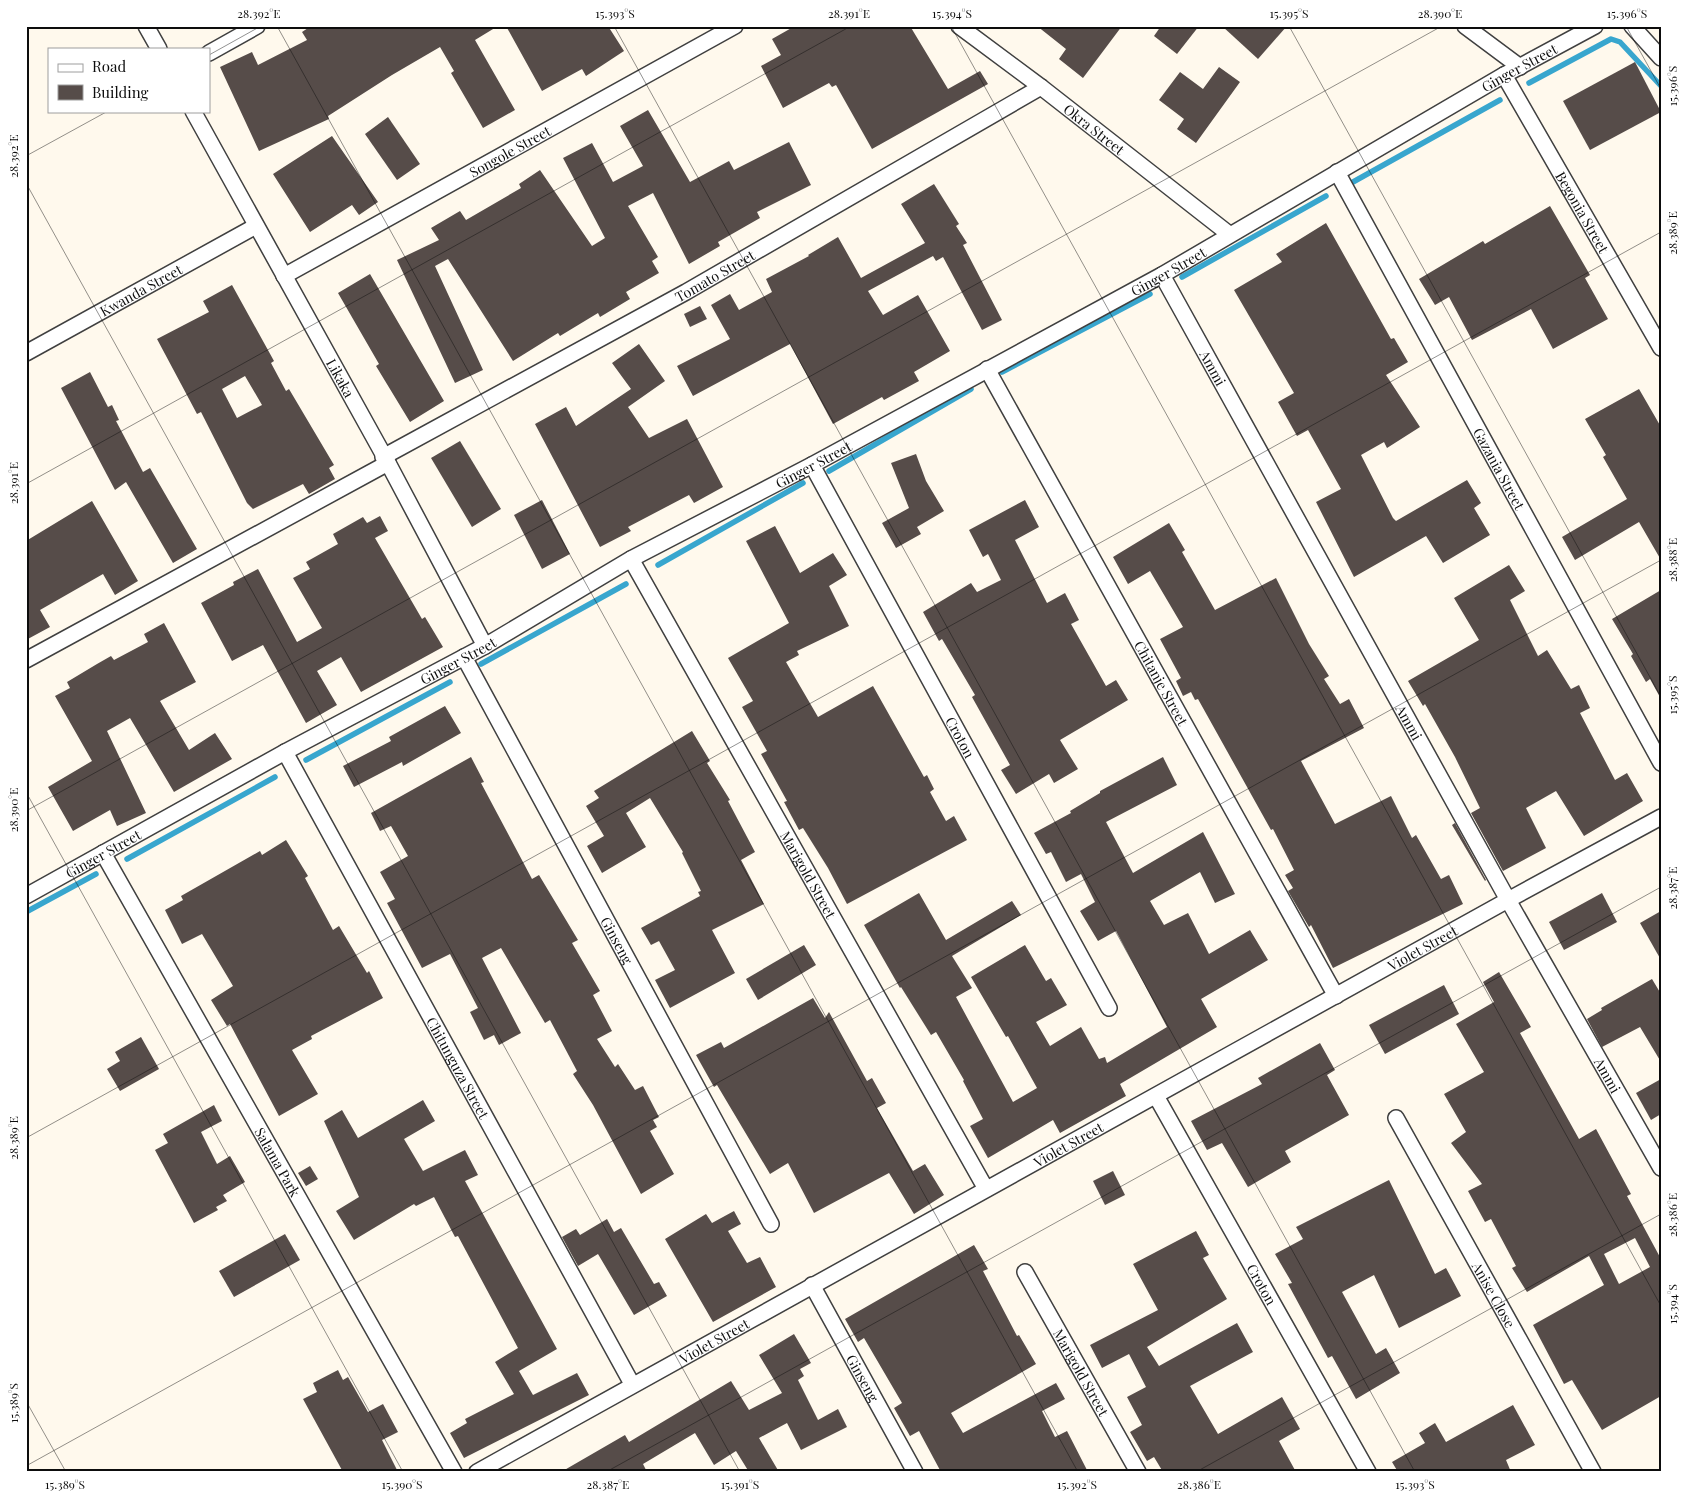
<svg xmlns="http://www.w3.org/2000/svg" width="1687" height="1498" font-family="'Playfair Display',serif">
<rect width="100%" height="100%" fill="#fff9ed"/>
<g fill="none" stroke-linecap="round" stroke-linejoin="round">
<!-- stream -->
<g stroke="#38a6ce" stroke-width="5.5">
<polyline points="1529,83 1611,39 1620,42 1661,86"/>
<polyline points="1353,182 1500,100"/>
<polyline points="1182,277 1326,196"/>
<polyline points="1002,372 1150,294"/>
<polyline points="829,471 971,389"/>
<polyline points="658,565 803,483"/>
<polyline points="481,664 626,584"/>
<polyline points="306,760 450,682"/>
<polyline points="127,859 275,777"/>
<polyline points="26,912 96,874"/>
</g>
</g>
<!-- building -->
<g fill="#564c49" fill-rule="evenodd">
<polygon points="311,26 498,26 475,40 515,110 483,128 451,73 454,71 440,47 392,75 328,116 329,119 259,151 220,67 252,52 258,65 307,40 302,32"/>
<polygon points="506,26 608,26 624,51 586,76 582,69 542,91"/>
<polygon points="795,26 910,26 948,89 980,71 988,84 872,149 836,85 832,87 829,83 783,108 761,66 781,55 772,39"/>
<polygon points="1037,26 1122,26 1083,78 1059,59 1066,49"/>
<polygon points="1161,26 1199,26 1177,54 1154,36"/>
<polygon points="1222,26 1287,26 1258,59"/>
<polygon points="1635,62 1661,112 1590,150 1563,101"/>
<polygon points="1219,67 1240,82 1196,143 1177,129 1184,119 1159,100 1180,72 1203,89"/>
<polygon points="648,110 690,182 729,161 734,170 789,142 811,185 757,212 760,218 718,242 720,246 689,264 653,193 628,206 658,257 652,261 659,273 626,292 630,299 600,317 598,313 560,336 558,333 513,361 448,259 435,266 483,370 455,383 397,260 439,240 431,228 460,211 466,220 521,188 519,184 540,170 592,246 605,238 563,158 592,143 613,182 643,166 620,126"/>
<polygon points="388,117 420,164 397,180 365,134"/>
<polygon points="332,136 378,202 359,215 352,205 310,232 273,174"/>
<polygon points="934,184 959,224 956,226 967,243 963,245 1002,320 982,330 943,257 936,261 933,256 868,291 883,315 918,295 950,351 914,372 919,381 884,400 882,397 833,424 790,344 693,396 677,366 730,339 711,305 730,294 739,310 772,292 766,279 809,256 808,255 838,237 861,278 925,243 901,204"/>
<polygon points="1550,206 1590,275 1585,278 1608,319 1553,349 1531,309 1472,340 1449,297 1435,305 1419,279 1483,241 1485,244"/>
<polygon points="1326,223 1391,339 1394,338 1408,362 1386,375 1420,427 1387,448 1384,442 1361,455 1393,518 1396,521 1467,480 1481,503 1474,508 1490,535 1443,563 1426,536 1354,577 1316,502 1341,489 1308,430 1297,436 1278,402 1294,393 1234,290 1282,262 1276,254"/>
<polygon points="370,274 444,401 410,422 376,366 379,364 338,293"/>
<path d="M232,285L274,361L271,363L286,391L289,389L334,465L329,468L335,479L309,494L303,484L253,509L247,503L201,412L197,414L157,339L209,312L203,301ZM245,376L262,405L237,418L222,389Z"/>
<polygon points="700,306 707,319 690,327 684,314"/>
<polygon points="639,344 665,381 628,407 649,438 687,419 723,487 694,503 689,495 628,527 631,531 600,547 535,424 566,407 576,426 631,389 612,363"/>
<polygon points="90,372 108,407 112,405 119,420 116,421 143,472 150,468 197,549 173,563 126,482 115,490 61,388"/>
<polygon points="1639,389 1661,427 1661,560 1639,522 1575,560 1562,537 1627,499 1603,457 1606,455 1585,419"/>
<polygon points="460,441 501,509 472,527 431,458"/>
<polygon points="916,454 926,481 944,511 917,527 921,534 896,548 882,523 909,508 891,463"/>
<polygon points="542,500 570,554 542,569 514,515"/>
<polygon points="1025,500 1039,527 1015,540 1047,603 1065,593 1079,620 1071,624 1106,686 1116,680 1128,700 1060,740 1078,769 1054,783 1049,774 1016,794 1001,770 1010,765 972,697 975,695 942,639 939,641 923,612 971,583 977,592 1001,580 988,554 983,557 969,530"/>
<polygon points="92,501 138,581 115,595 103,574 40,610 50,627 26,640 26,541"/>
<polygon points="380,516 388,531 375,538 422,619 425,617 443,647 361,692 341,657 317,671 337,705 306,723 263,645 232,661 201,603 234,585 233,582 258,569 297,642 322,628 293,578 310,569 306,562 338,544 333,534 363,517 367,523"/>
<polygon points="1169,523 1185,550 1182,552 1215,610 1276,578 1309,644 1329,676 1324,679 1340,704 1349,699 1364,728 1301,761 1335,824 1391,796 1412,838 1416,835 1441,879 1449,875 1463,904 1333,968 1311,925 1309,927 1288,891 1293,888 1285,875 1294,870 1273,829 1271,830 1198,699 1195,700 1191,692 1183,696 1176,681 1181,678 1160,639 1183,627 1150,571 1128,584 1113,557"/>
<polygon points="775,526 800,573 833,553 847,575 829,586 849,626 797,651 799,655 786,662 818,717 873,686 924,777 927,775 934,789 930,792 946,821 954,816 967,840 847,904 828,868 803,828 799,830 784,802 787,801 761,754 767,751 742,707 753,701 728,658 789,623 746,541"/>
<polygon points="1509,565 1525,591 1510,600 1538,656 1547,650 1571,689 1579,685 1590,708 1580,713 1615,780 1627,773 1643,801 1584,836 1556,791 1526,808 1546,848 1503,871 1471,813 1480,808 1455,757 1425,704 1423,706 1408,681 1479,640 1454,598"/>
<polygon points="1661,590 1661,699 1650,679 1646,682 1631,656 1633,654 1612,619"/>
<polygon points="164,623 196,682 160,701 189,750 215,733 232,759 174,792 130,718 107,731 146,813 117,826 110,810 73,831 48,787 92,761 55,696 70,688 67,682 97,664 111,656 114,660 148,642 144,634"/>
<polygon points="445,706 461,733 403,766 402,762 354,787 343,766 391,741 389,737"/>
<polygon points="692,731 710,761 707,763 730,800 728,801 755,852 741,860 764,904 712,930 735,973 670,1008 655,980 675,970 659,941 651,945 641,928 700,896 698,892 701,891 682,853 683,852 650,798 626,813 646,847 602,873 587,846 604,836 586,806 599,798 594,791"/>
<polygon points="471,757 484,782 481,783 532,879 539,875 578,940 572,943 600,991 593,995 612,1031 597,1039 615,1067 618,1064 635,1090 643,1086 659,1117 653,1120 657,1127 650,1131 674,1174 641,1194 593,1105 573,1074 577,1071 550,1020 545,1023 501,948 482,958 521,1033 499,1045 494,1035 484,1040 470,1012 478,1008 450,954 422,968 387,903 395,899 380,872 408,856 391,826 380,831 371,813"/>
<polygon points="1163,757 1177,785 1106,822 1133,873 1203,832 1235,894 1215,903 1200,872 1150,901 1164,925 1188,913 1209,954 1250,930 1268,960 1201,999 1217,1027 1120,1084 1126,1096 1060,1133 1053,1120 988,1158 970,1126 983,1119 963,1081 964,1080 936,1032 931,1035 901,987 900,988 864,925 919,893 946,940 1012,901 1021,915 952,956 972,988 956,997 1013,1102 1037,1088 1008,1036 1006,1037 971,977 1025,945 1046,981 1051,978 1067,1005 1036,1022 1050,1046 1081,1027 1099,1059 1105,1057 1107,1063 1167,1027 1116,931 1098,941 1080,911 1095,902 1081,874 1066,882 1051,852 1046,854 1034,833 1071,813 1070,811 1100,793 1100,791"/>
<polygon points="1455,823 1486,880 1485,881 1452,825"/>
<polygon points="286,840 308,876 305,878 333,930 339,926 367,973 369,971 383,998 311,1036 312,1039 292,1050 318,1094 279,1116 230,1024 227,1026 211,1000 233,986 202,934 182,944 165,910 183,900 181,896 260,851 262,855"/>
<polygon points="1602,893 1617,922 1564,950 1549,922"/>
<polygon points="1661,911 1661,960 1640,923"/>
<polygon points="804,945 816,965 758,1000 746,979"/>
<path d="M1499,972L1531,1027L1520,1033L1579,1139L1596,1129L1631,1194L1627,1196L1661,1259V1396L1602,1430L1572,1380L1564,1384L1533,1325L1604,1285L1589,1256L1527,1292L1512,1268L1516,1266L1491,1219L1485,1222L1468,1191L1482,1184L1451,1143L1466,1132L1444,1094L1484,1072L1456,1024L1494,1002L1483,982ZM1635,1238L1650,1267L1619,1284L1604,1254Z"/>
<polygon points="1652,979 1661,994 1661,1062 1640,1027 1602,1047 1587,1019 1602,1010 1601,1008"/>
<polygon points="1444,985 1459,1014 1385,1054 1369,1025"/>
<polygon points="813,998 825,1018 829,1012 867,1081 872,1078 886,1103 877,1108 913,1171 925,1164 944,1195 914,1214 889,1173 814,1213 788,1163 770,1174 717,1085 714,1087 696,1055 721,1042 724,1048"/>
<polygon points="141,1037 159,1069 120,1091 107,1069 120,1061 115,1052"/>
<polygon points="1320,1043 1335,1070 1327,1075 1349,1115 1285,1151 1291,1162 1248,1187 1222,1143 1207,1150 1191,1121 1262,1084 1258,1078"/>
<polygon points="1661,1079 1661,1114 1651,1120 1636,1093"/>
<polygon points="423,1100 435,1121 404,1139 423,1171 465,1150 478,1175 465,1181 557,1349 519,1371 533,1395 577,1373 589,1395 464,1458 450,1433 467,1423 465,1419 514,1394 495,1362 518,1348 458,1236 455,1237 434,1197 416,1206 414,1204 354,1240 336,1211 359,1197 324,1121 342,1110 358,1138"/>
<polygon points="214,1105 222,1121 201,1132 217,1164 230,1156 245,1182 223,1195 227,1201 216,1207 218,1210 194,1223 155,1150 168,1143 163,1134"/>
<polygon points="310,1166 318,1179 306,1186 298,1173"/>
<polygon points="1113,1171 1125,1195 1105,1205 1093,1181"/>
<polygon points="1389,1180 1435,1274 1446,1268 1461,1296 1399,1328 1374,1275 1342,1292 1376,1354 1386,1348 1400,1373 1356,1399 1332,1356 1328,1358 1288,1284 1292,1283 1275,1254 1303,1239 1296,1227"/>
<polygon points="734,1211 741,1224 728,1231 747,1263 760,1257 776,1287 713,1322 665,1239 706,1214 712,1223"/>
<polygon points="607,1219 614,1232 621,1228 654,1284 659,1282 667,1296 634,1315 598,1254 578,1266 562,1237 576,1229 580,1235"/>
<polygon points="1196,1231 1209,1255 1203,1258 1227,1299 1147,1347 1159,1366 1237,1323 1253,1352 1190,1386 1218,1434 1282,1397 1300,1429 1279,1441 1296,1472 1163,1472 1154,1457 1147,1461 1130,1432 1142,1425 1127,1397 1146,1387 1129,1354 1102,1368 1090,1345 1158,1310 1133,1264"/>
<polygon points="285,1234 300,1260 234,1297 219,1271"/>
<polygon points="974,1245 988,1269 983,1271 1017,1336 1019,1335 1036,1364 951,1413 963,1433 1056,1383 1065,1399 1042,1411 1055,1437 1067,1431 1088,1472 941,1472 919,1431 910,1436 894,1408 902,1403 864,1338 858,1342 845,1319"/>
<polygon points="794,1334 811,1363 800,1369 804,1376 798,1380 818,1420 838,1409 847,1427 801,1450 787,1423 759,1438 779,1472 749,1472 736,1451 714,1465 695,1433 643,1464 647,1472 561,1472 625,1435 629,1442 731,1381 749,1410 782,1393 759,1355"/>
<polygon points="338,1370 343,1380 348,1377 368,1412 383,1404 398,1432 382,1440 398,1472 343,1472 303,1399 317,1392 313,1383"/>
<polygon points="1513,1405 1535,1445 1506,1460 1511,1472 1398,1472 1392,1462 1425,1443 1419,1433 1435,1423 1446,1442"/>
</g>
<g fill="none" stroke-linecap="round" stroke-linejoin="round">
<!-- street casing -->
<g stroke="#404040" stroke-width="18">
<g id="street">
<polyline points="146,26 159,49"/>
<path id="s1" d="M959,26L1041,87L1229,234"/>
<polyline points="1465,26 1520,67"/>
<polyline points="1632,26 1661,58"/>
<polyline points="209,53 257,26"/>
<path id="s2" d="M1504,75L1661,348"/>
<path id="s3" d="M193,111L388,463L485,646"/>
<path id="s4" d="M1337,172L1661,763"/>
<path id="s5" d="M1162,275L1508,900L1661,1168"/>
<path id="s6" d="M284,276L735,26"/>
<path id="s7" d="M26,353L256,226"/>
<path id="s8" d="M987,369L1336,996"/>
<path id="s9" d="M383,457L686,292L1041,87"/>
<path id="s10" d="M812,465L1109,1008"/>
<path id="s11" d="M631,559L986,1189"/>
<path id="s12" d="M464,657L771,1224"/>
<polyline points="26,660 388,463"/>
<path id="s13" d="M285,752L632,1384"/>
<path id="s14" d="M103,853L454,1472"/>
<path id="s15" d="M26,896L285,752L485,646L631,559L812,465L1162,275L1504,75L1595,26"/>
<path id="s16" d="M1156,1096L1368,1472"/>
<path id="s17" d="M1396,1118L1593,1472"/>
<path id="s18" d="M1025,1272L1138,1472"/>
<path id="s19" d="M812,1285L915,1472"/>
<path id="s20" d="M477,1472L1508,900L1661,817"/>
</g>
</g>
<!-- street -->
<use href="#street" stroke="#fff" stroke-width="15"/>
</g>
<!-- ticks -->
<path fill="none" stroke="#0d0d0d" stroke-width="1" stroke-opacity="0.45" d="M277,26L1078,1472M614,26L1415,1472M951,26L1661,1306M1289,26L1661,697M1626,26L1661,89M209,55L261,26M26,156L108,111M26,183L740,1472M26,484L851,26M26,792L403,1472M26,811L1442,26M26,1138L1661,232M26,1401L66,1472M26,1466L1661,560M606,1472L1661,887M1196,1472L1661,1214"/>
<g text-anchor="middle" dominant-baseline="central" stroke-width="5" stroke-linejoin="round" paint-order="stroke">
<!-- street labels -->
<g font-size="14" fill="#0d0d0d" stroke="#fff">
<text stroke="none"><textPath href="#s15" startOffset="1708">Ginger Street</textPath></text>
<text stroke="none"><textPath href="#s1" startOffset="170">Okra Street</textPath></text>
<text stroke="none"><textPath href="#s6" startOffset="258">Songole Street</textPath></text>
<text stroke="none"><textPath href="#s2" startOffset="158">Begonia Street</textPath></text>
<text stroke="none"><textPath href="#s15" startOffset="1302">Ginger Street</textPath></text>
<text stroke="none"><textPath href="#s9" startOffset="378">Tomato Street</textPath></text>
<text stroke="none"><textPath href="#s7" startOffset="131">Kwanda Street</textPath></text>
<text stroke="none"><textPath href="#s5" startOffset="106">Ammi</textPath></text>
<text stroke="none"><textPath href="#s3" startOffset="305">Likaka</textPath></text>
<text stroke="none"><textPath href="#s15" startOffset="898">Ginger Street</textPath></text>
<text stroke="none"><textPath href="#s4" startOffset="338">Gazania Street</textPath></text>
<text stroke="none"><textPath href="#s15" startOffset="492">Ginger Street</textPath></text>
<text stroke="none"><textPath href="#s8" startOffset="359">Chitanje Street</textPath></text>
<text stroke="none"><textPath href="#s5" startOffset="511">Ammi</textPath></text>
<text stroke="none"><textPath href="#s10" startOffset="310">Croton</textPath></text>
<text stroke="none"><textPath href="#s15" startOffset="88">Ginger Street</textPath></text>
<text stroke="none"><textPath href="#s11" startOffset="362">Marigold Street</textPath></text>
<text stroke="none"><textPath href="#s12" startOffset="322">Ginseng</textPath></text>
<text stroke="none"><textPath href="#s20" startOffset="1081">Violet Street</textPath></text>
<text stroke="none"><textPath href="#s13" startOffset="360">Chitunguza Street</textPath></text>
<text stroke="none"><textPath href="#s5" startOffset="916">Ammi</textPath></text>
<text stroke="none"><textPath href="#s20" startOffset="676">Violet Street</textPath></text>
<text stroke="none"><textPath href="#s14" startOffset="355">Salama Park</textPath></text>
<text stroke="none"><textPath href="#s16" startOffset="216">Croton</textPath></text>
<text stroke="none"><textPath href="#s17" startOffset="202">Anise Close</textPath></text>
<text stroke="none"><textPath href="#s20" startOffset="271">Violet Street</textPath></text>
<text stroke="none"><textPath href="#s18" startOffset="115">Marigold Street</textPath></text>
<text stroke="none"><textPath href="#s19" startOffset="106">Ginseng</textPath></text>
</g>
</g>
<!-- border -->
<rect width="1687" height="1498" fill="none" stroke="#ffffff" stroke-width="55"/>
<!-- legend -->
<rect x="48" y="48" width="162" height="65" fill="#ffffff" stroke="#9e9e9e"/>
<rect x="58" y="64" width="25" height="8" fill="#ffffff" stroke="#9e9e9e"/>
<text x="92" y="72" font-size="15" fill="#0d0d0d">Road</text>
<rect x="58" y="85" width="25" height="15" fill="#564c49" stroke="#9e9e9e"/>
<text x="92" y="98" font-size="15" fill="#0d0d0d">Building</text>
<rect x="28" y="28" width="1632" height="1442" fill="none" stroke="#0d0d0d" stroke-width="2"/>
<g font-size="12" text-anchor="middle" fill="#0d0d0d">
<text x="259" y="18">28.392°E</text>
<text x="615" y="18">15.393°S</text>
<text x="849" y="18">28.391°E</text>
<text x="952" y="18">15.394°S</text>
<text x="1289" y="18">15.395°S</text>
<text x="1440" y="18">28.390°E</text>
<text x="1627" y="18">15.396°S</text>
<text transform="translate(1673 86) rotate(-90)" y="4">15.396°S</text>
<text transform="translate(14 156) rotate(-90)" y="4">28.392°E</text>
<text transform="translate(1673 233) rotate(-90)" y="4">28.389°E</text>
<text transform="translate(14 483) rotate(-90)" y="4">28.391°E</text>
<text transform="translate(1673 560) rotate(-90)" y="4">28.388°E</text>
<text transform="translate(1673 695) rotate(-90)" y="4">15.395°S</text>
<text transform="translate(14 810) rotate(-90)" y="4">28.390°E</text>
<text transform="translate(1673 888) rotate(-90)" y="4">28.387°E</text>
<text transform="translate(14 1138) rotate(-90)" y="4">28.389°E</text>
<text transform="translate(1673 1215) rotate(-90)" y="4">28.386°E</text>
<text transform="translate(1673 1304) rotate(-90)" y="4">15.394°S</text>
<text transform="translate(14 1403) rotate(-90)" y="4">15.389°S</text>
<text x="65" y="1489">15.389°S</text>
<text x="402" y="1489">15.390°S</text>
<text x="608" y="1489">28.387°E</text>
<text x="740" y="1489">15.391°S</text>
<text x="1077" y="1489">15.392°S</text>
<text x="1199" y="1489">28.386°E</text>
<text x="1415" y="1489">15.393°S</text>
</g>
</svg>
